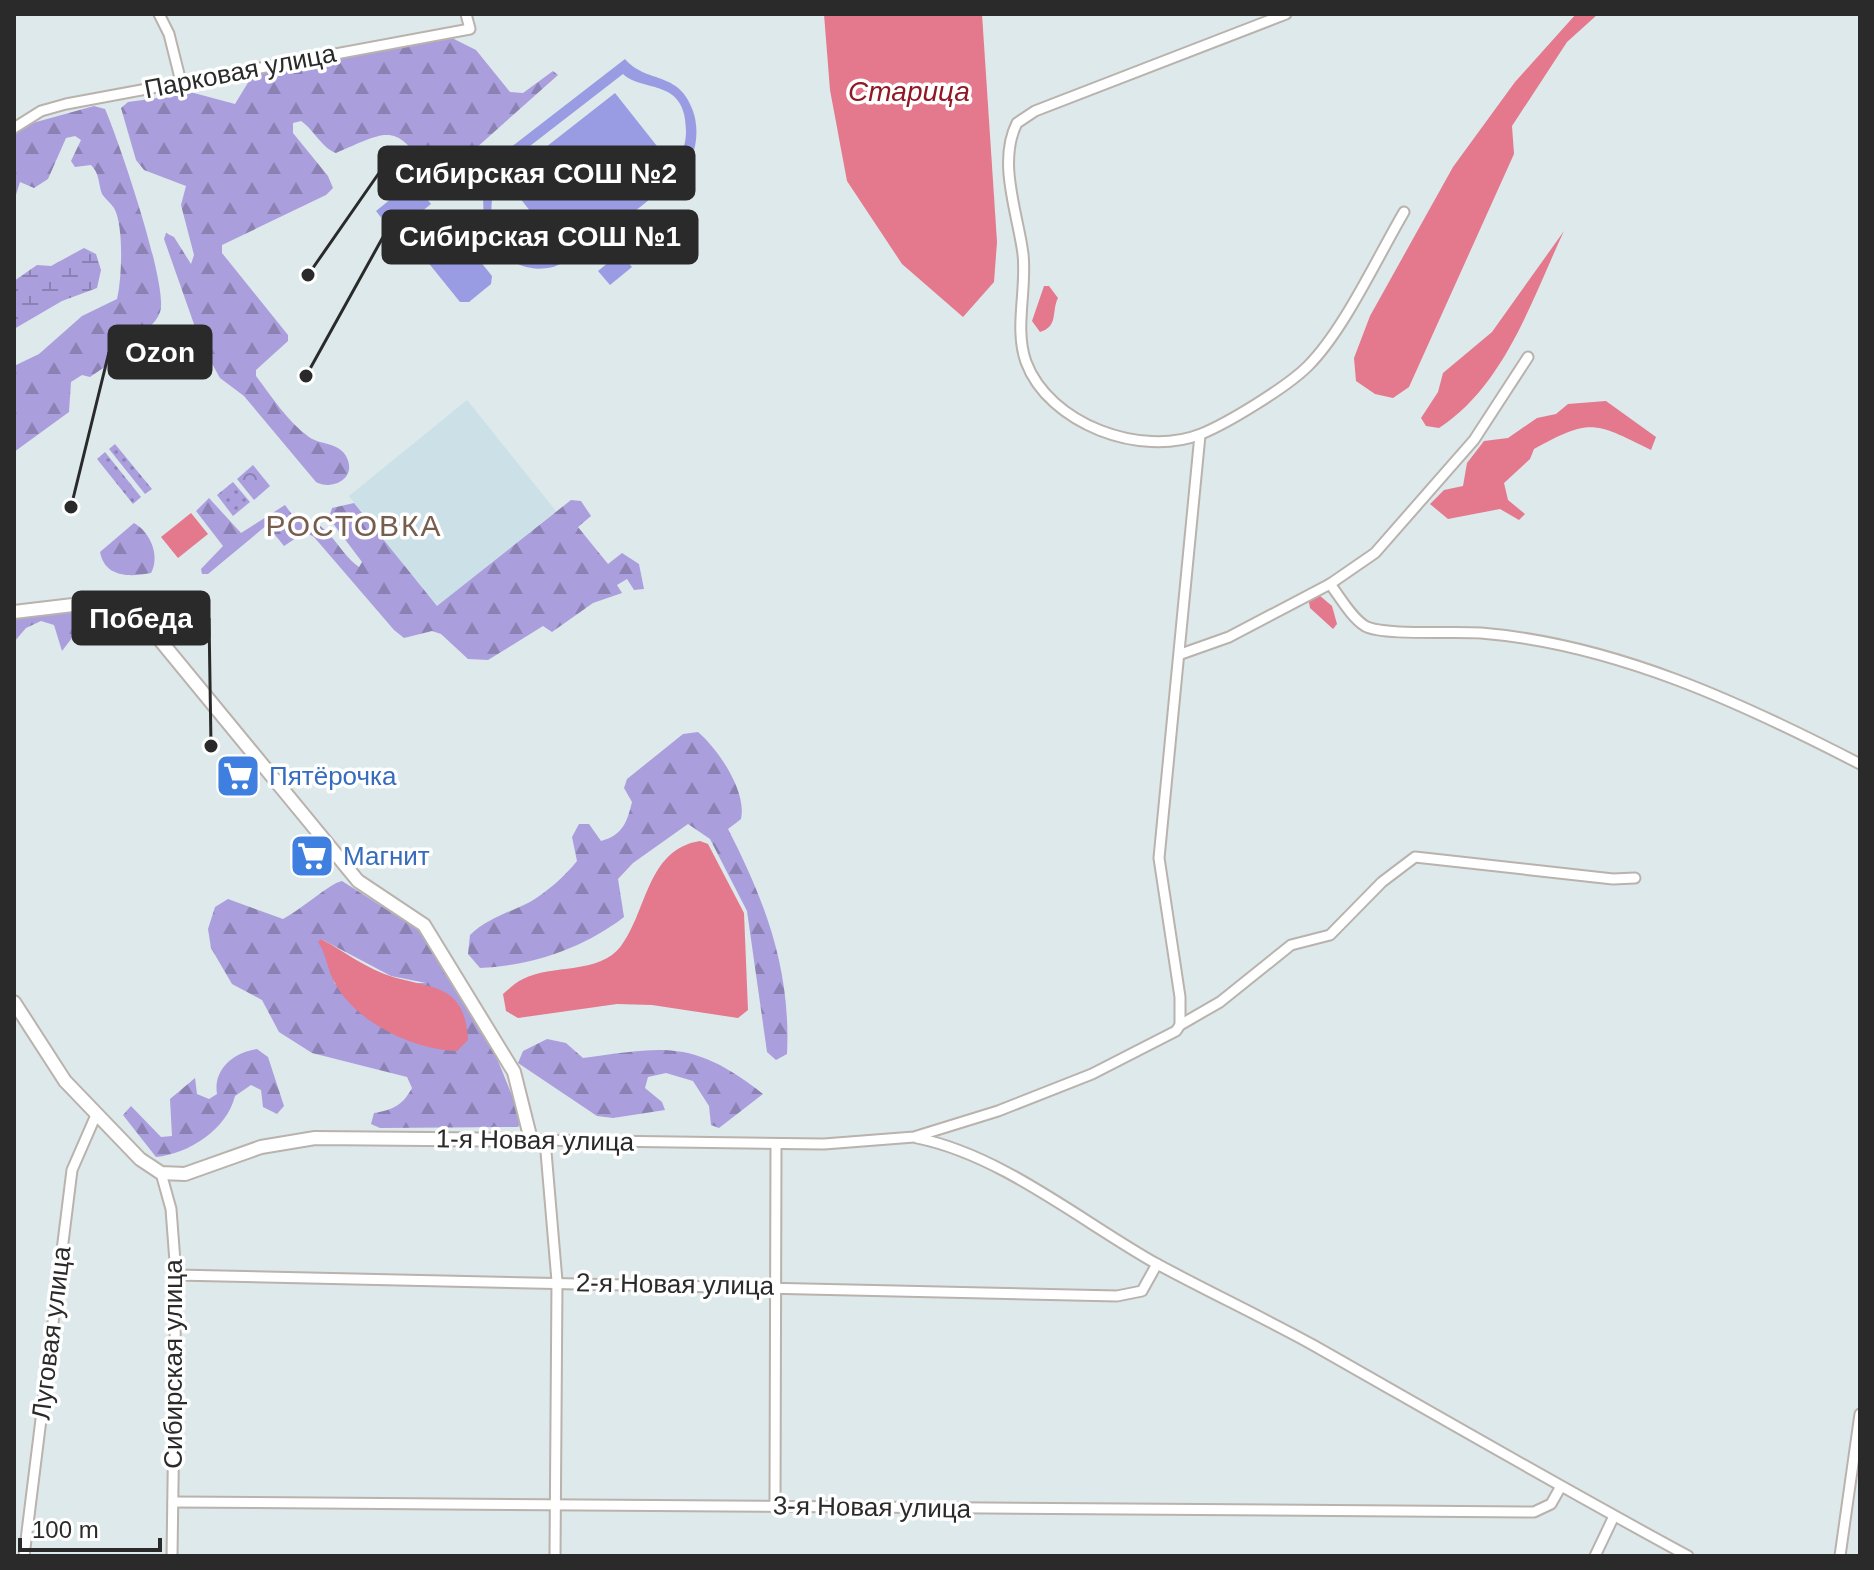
<svg xmlns="http://www.w3.org/2000/svg" width="1874" height="1570" font-family="Helvetica,sans-serif">
<defs>
<pattern id="grass-dots" width="8" height="8" patternUnits="userSpaceOnUse" patternTransform="scale(2)"><rect width="8" height="8" fill="#ab9edd"/><path d="M2 2h.1M6 6h.1" fill="none" stroke="#8b81b3" stroke-width="1.8" stroke-linecap="round"/></pattern>
<pattern id="forest-firs" width="22" height="20" patternUnits="userSpaceOnUse" patternTransform="scale(2)"><rect width="22" height="20" fill="#ab9edd"/><path d="M5 1l3.5 6h-7zM16 11l3.5 6h-7z" fill="#8b81b3"/></pattern>
<pattern id="wetland-marsh" width="20" height="14" patternUnits="userSpaceOnUse" patternTransform="scale(2)"><rect width="20" height="14" fill="#ab9edd"/><path d="M1 5h8M5 5V1M11 12h8M15 12V8" fill="none" stroke="#8b81b3"/></pattern>
<pattern id="park-crowns" width="20" height="18" patternUnits="userSpaceOnUse" patternTransform="scale(2)"><rect width="20" height="18" fill="#ab9edd"/><path d="M2 6a3 3 0 1 1 6 0M12 15a3 3 0 1 1 6 0" fill="none" stroke="#8b81b3"/></pattern>
</defs>
<rect width="100%" height="100%" fill="#dde9eb"/>
<!-- education -->
<polygon fill="#cbe0e7" points="467,400 556,511 437,606 349,496"/>
<!-- grass -->
<g fill="url(#grass-dots)">
<polygon points="115,444 152,489 145,494 109,449"/>
<polygon points="105,452 141,497 133,504 97,459"/>
<polygon points="233,482 250,502 233,516 217,495"/>
</g>
<!-- forest -->
<g fill="url(#forest-firs)" fill-rule="evenodd">
<path d="M446,35L476,50L510,92L523,93L553,71L558,75L456,166L441,173L427,172C396,120 386,132 336,153C322,148 314,130 301,121L293,123V133L328,176L333,188L326,195L222,245V253L288,335V341L256,370V376C272,397 287,421 309,437C320,445 338,442 346,456C358,478 333,491 316,482L244,396L220,378L201,344L164,239L166,233L174,237L191,264L194,255L181,205L186,186L144,170L136,160L121,108L128,102L194,93L235,104L252,76L262,69Z"/>
<path d="M94,106L105,109C118,138 169,287 160,312C151,337 115,341 109,364L90,377L82,375L71,382L69,412L14,452V366L39,354L82,316L117,299C122,279 124,225 114,208C111,203 105,199 102,194C98,183 100,174 91,165L75,167L71,161L81,140L75,136L66,138L48,179L34,188L20,182L14,201V136L29,124Z"/>
<path d="M209,498L241,533L285,505L296,520C329,517 335,550 359,567L362,562L329,518L332,508L354,503L437,606L571,500L581,501L591,516L578,527L608,564L622,553L639,564L644,589L634,590L627,579L617,585L622,593L593,603L552,632L543,626L488,660L468,659L441,634L432,631L404,638L394,630L314,537L305,532L284,546L267,525L208,574H202L201,569L223,546L196,511Z"/>
<path d="M134,523C151,533 160,556 151,573C130,577 105,578 100,552Z"/>
<polygon points="86,608 88,617 62,651 54,625 41,621 26,628 14,642 14,617"/>
<path d="M698,732C719,750 747,792 741,819L728,829C766,903 791,970 787,1054L776,1060L767,1052L747,911L710,839L688,824L633,863L618,879L624,917C584,948 531,966 480,968L468,954L470,935C488,918 508,913 530,902C547,892 565,876 577,861L572,837L579,824H589L601,841C623,835 627,822 632,802L624,788L627,779L683,734Z"/>
<path d="M342,881L422,932L494,1051L522,1120L518,1127L380,1128L371,1124L374,1113C393,1110 403,1105 412,1088L407,1077L312,1053L279,1032L262,1000L232,984L211,948L208,929L215,907L228,899L283,919C301,910 330,883 342,881ZM321,939L391,976L426,983L335,984Z"/>
<path d="M547,1039L566,1043L583,1058C665,1047 693,1039 763,1094L719,1128L711,1125L709,1106L693,1081L666,1073L648,1077L645,1088L662,1102L665,1110L613,1118L597,1116L518,1063L523,1051Z"/>
<path d="M257,1049L268,1057L284,1106L277,1114L263,1107L261,1090L251,1085L235,1096C227,1129 189,1154 156,1157L123,1115L131,1106L161,1137L172,1136L170,1099L195,1078L197,1094L209,1099L217,1094C213,1070 233,1052 257,1049Z"/>
</g>
<!-- wetland -->
<polygon fill="url(#wetland-marsh)" points="84,248 96,254 101,270 97,288 62,301 14,329 14,281 37,265 51,266"/>
<!-- park -->
<polygon fill="url(#park-crowns)" points="253,465 270,486 254,500 237,479"/>
<!-- pitch -->
<g fill="#9a9ce3" fill-rule="evenodd">
<path d="M625,59C646,84 679,70 693,111C699,128 697,150 688,164C677,181 571,263 553,267C500,279 474,222 486,180L479,172ZM623,74C643,93 686,77 686,131C686,145 682,156 672,165L615,93L505,179L562,252C534,266 499,248 492,216C490,202 494,190 498,177L495,173Z"/>
<polygon points="413,181 431,204 394,234 376,211"/>
<polygon points="439,219 447,220 492,276 491,284 469,302 460,302 414,245 415,238"/>
<polygon points="620,253 632,267 610,285 598,271"/>
</g>
<!-- water -->
<g fill="#e4788c">
<polygon points="824,14 982,14 997,242 994,282 963,317 902,264 847,181 830,90"/>
<polygon points="1576,14 1598,14 1567,42 1512,126 1514,154 1409,387 1393,398 1375,394 1356,381 1354,358 1370,316 1453,167 1515,82"/>
<path d="M1564,231C1532,299 1505,385 1439,428L1426,426L1421,418L1438,392L1443,373L1492,332Z"/>
<path d="M1044,286H1049L1058,298C1051,312 1059,326 1040,332L1032,321Z"/>
<path d="M1606,401L1656,437L1651,450C1594,422 1591,418 1534,449L1530,459L1504,483L1508,500L1525,514L1519,520L1500,509L1448,519L1430,504L1444,490L1463,486L1467,463L1484,441L1508,438L1537,418L1556,414L1568,404Z"/>
<polygon points="191,513 208,534 178,558 161,537"/>
<polygon points="1319,595 1332,606 1337,624 1333,629 1310,608 1309,602"/>
<path d="M700,841L708,844L744,913L748,1010L738,1018L652,1005L617,1004L518,1018L506,1011L503,994C509,989 516,982 523,979C552,964 599,975 621,946C647,912 647,849 700,841Z"/>
<path d="M321,939C344,951 368,970 393,977C435,989 465,985 468,1040L457,1051C415,1050 356,1023 335,983C327,970 327,955 318,942Z"/>
</g>
<g fill="none" stroke-linecap="round" stroke-linejoin="round">
<!-- street casing -->
<g stroke="#b9b2ad" stroke-width="13">
<g id="street">
<polyline points="159,14 169,34 181,82"/>
<path d="M1286,14L1035,111L1017,123C997,162 1018,214 1023,254C1027,290 1014,328 1026,362C1049,424 1141,458 1201,434C1228,423 1287,387 1308,366C1344,330 1377,258 1404,212"/>
<polyline points="14,128 41,111 66,104 470,29 466,14"/>
<path d="M1330,584C1340,597 1351,617 1365,626C1383,636 1456,631 1481,633C1615,644 1742,703 1860,764"/>
<polyline points="1181,654 1229,637 1330,584 1375,553 1474,440 1528,357"/>
<polyline points="1180,1025 1220,1002 1291,945 1330,935 1382,882 1415,857 1613,879 1635,878"/>
<path d="M917,1138C1002,1155 1082,1222 1157,1264C1209,1292 1262,1317 1313,1345C1438,1416 1562,1488 1688,1556"/>
<polyline points="531,1140 824,1144 914,1137 998,1111 1092,1074 1176,1031 1180,1025 1180,997 1159,858 1200,435"/>
<polyline points="545,1140 557,1281 555,1556"/>
<polyline points="161,1173 171,1209 176,1275 172,1556"/>
<polyline points="176,1275 1117,1296 1142,1291 1157,1264"/>
<polyline points="173,1502 1534,1512 1551,1504 1560,1488"/>
<polyline points="775,1506 776,1144"/>
<polyline points="24,1556 72,1170 96,1115"/>
<polyline points="1595,1556 1614,1516"/>
<polyline points="1840,1556 1860,1414"/>
</g>
</g>
<!-- secondary casing -->
<g stroke="#b9b2ad" stroke-width="16">
<polyline id="secondary" points="14,612 115,600 132,606 358,881 424,925 514,1072 531,1140 315,1138 261,1147 185,1174 161,1173 140,1159 65,1081 14,1002"/>
</g>
<!-- street -->
<use href="#street" stroke="#fff" stroke-width="9"/>
<!-- secondary -->
<use href="#secondary" stroke="#fff" stroke-width="12"/>
</g>
<!-- icons -->
<defs>
<g id="supermarket-square" transform="scale(2.3)"><rect x="-9" y="-9" width="18" height="18" rx="4" fill="#3f7fe0" stroke="#fff"/><path d="M-6-5.5h2.5l.6 2H6L4.5 2H-2.5L-4.4-4H-6ZM-1.5 3.2a1.3 1.3 0 1 0 .1 0ZM3 3.2a1.3 1.3 0 1 0 .1 0Z" fill="#fff"/></g>
</defs>
<g fill-rule="evenodd">
<use href="#supermarket-square" x="238" y="776"/>
<use href="#supermarket-square" x="312" y="856"/>
</g>
<g text-anchor="middle" dominant-baseline="central" stroke-width="7" stroke-linejoin="round" paint-order="stroke">
<!-- street labels -->
<g font-size="26" fill="#2a2a2a" stroke="#fff">
<text transform="translate(240 71) rotate(-11)">Парковая улица</text>
<text transform="translate(535 1140) rotate(1)">1-я Новая улица</text>
<text transform="translate(675 1284) rotate(1)">2-я Новая улица</text>
<text transform="translate(51 1333) rotate(-83)">Луговая улица</text>
<text transform="translate(173 1364) rotate(-90)">Сибирская улица</text>
<text transform="translate(872 1507) rotate(1)">3-я Новая улица</text>
</g>
<!-- shop labels -->
<g font-size="26" fill="#366cbe" stroke="#fff" text-anchor="start">
<text x="269" y="776">Пятёрочка</text>
<text x="343" y="856">Магнит</text>
</g>
<!-- water labels -->
<g font-size="28" font-style="italic" fill="#8f1824" stroke="#fff">
<text x="909" y="91">Старица</text>
</g>
<!-- quarter labels -->
<g font-size="30" letter-spacing="2" fill="#775d4e" stroke="#fff">
<text x="354" y="525">РОСТОВКА</text>
</g>
</g>
<!-- callouts -->
<path fill="none" stroke="#2a2a2a" stroke-width="3" d="M308 275L379 173M306 376L383 237M71 507L109 352M211 746L209 618"/>
<g fill="#2a2a2a" stroke="#fff" stroke-width="3">
<circle cx="308" cy="275" r="8"/>
<circle cx="306" cy="376" r="8"/>
<circle cx="71" cy="507" r="8"/>
<circle cx="211" cy="746" r="8"/>
</g>
<g fill="#2a2a2a" stroke="#2a2a2a" stroke-width="3">
<rect x="379" y="147" width="315" height="52" rx="8"/>
<rect x="383" y="211" width="314" height="52" rx="8"/>
<rect x="109" y="326" width="102" height="52" rx="8"/>
<rect x="73" y="592" width="136" height="52" rx="8"/>
</g>
<g font-size="28" text-anchor="middle" font-weight="bold" fill="#fff">
<text x="536" y="183">Сибирская СОШ №2</text>
<text x="540" y="246">Сибирская СОШ №1</text>
<text x="160" y="362">Ozon</text>
<text x="141" y="628">Победа</text>
</g>
<!-- border -->
<rect width="1874" height="1570" fill="none" stroke="#2a2a2a" stroke-width="32"/>
<!-- scale -->
<path d="M20 1538v12h140v-12" fill="none" stroke="#2a2a2a" stroke-width="4"/>
<text x="32" y="1538" font-size="24" fill="#2a2a2a" stroke="#ffffff" stroke-width="6" paint-order="stroke">100 m</text>
</svg>
